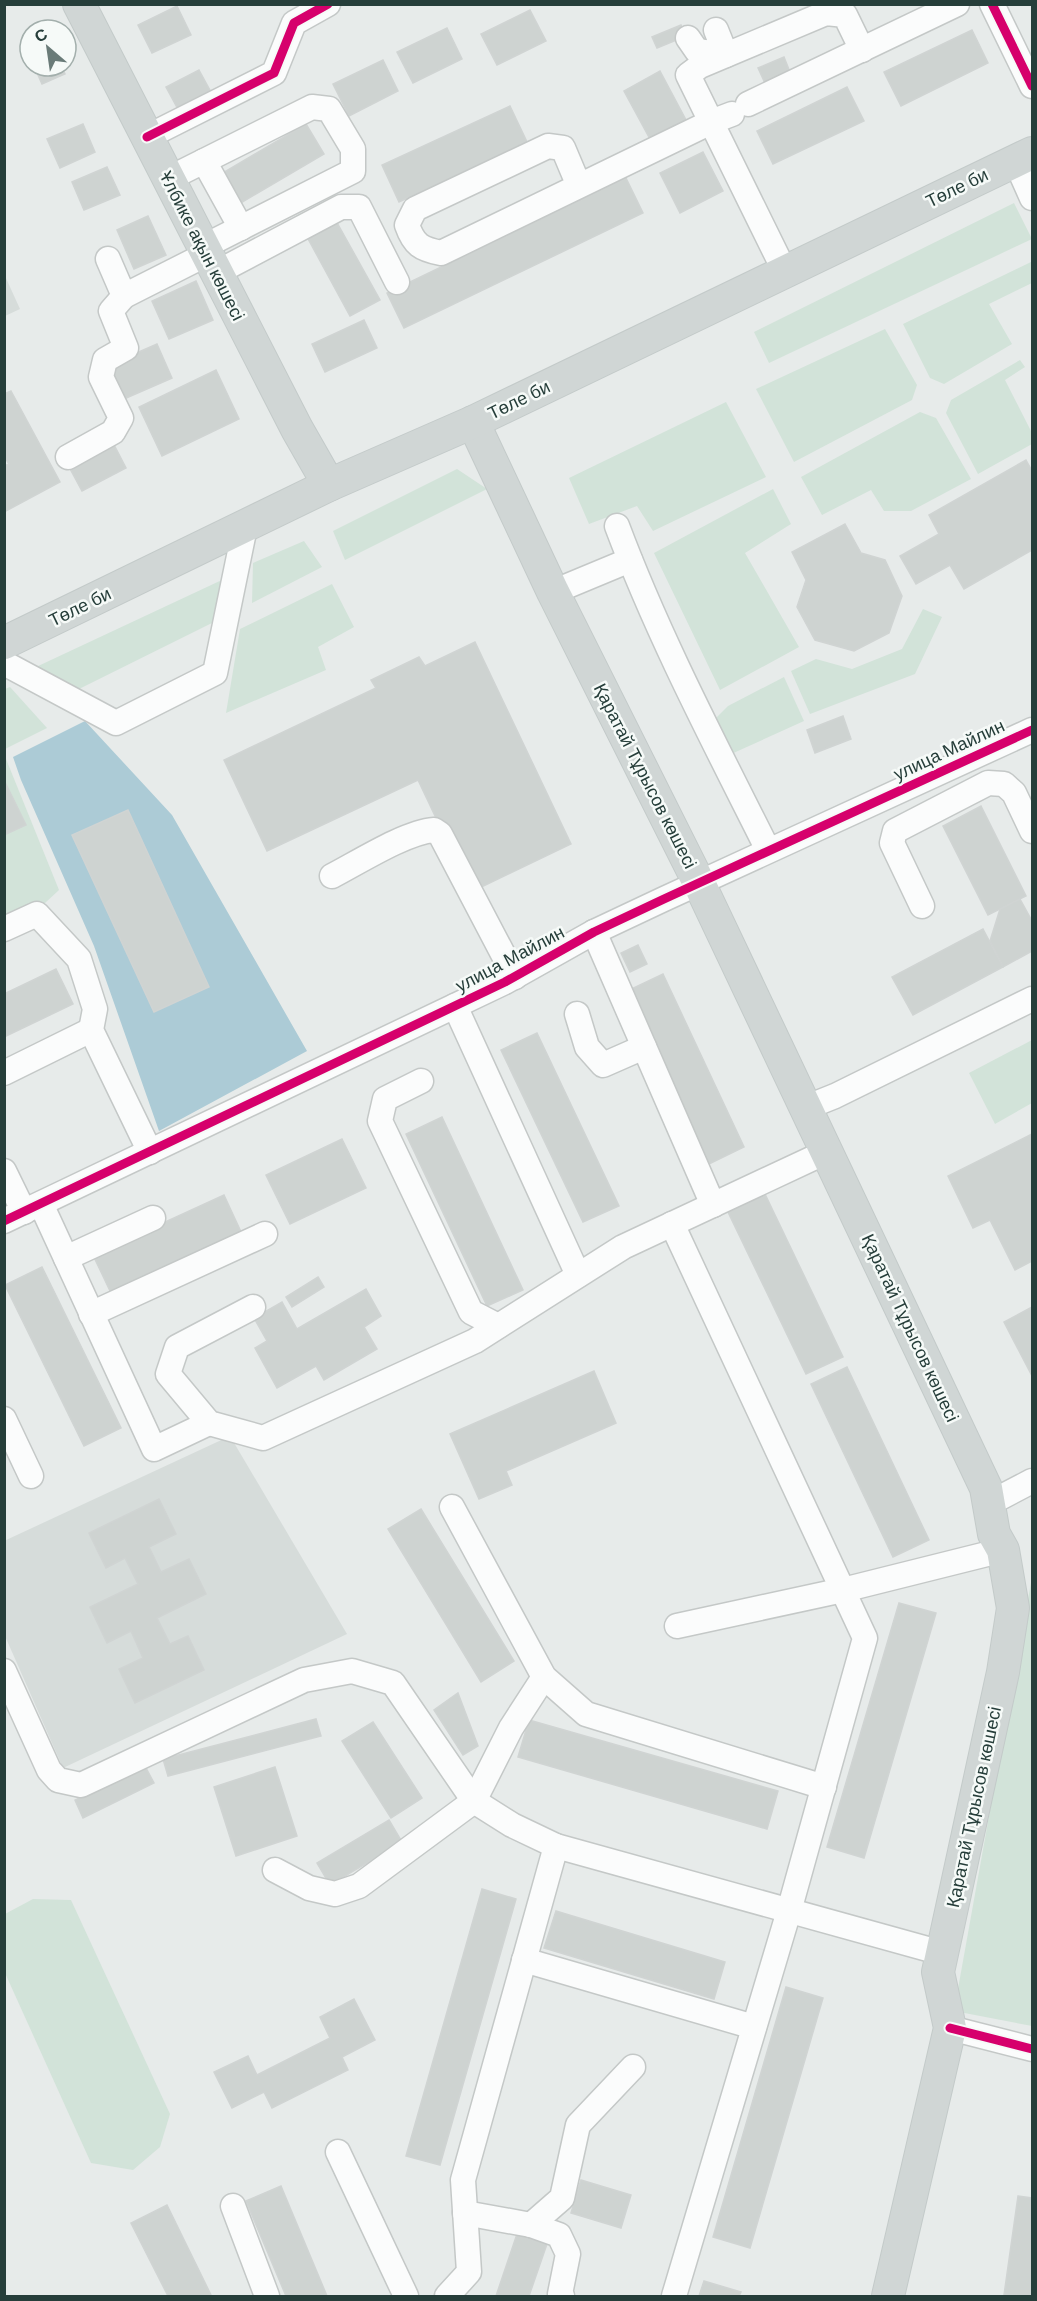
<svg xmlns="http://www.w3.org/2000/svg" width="1037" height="2301" font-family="'DM Sans',sans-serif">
<rect width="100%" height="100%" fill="#e7ebea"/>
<!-- built -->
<g fill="#d6dcda">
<polygon points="5,276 20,309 5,316 4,316"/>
<polygon points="230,1436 347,1634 63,1768 5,1636 4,1541"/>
</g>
<!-- green -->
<g fill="#d2e3d9">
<polygon points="1014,203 1032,239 769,363 754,332"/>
<polygon points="1031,262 1032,283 989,304 1012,344 944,384 930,378 903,324"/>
<polygon points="885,329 917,385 912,400 794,462 756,389"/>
<polygon points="1020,360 1025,367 1005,380 1032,433 1032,444 978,474 946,413 951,400"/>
<polygon points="726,402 766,477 653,531 637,506 589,524 569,478"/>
<polygon points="920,412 936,418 971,479 911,511 884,511 871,490 822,515 801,477"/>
<polygon points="457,469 487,489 345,560 333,531"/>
<polygon points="773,489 791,524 745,553 799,647 720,690 654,553"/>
<polygon points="304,541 322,567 252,603 253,563"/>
<polygon points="224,579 218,620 75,691 36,667"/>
<polygon points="332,584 354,627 318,647 326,670 226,713 240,629"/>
<polygon points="923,609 942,617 915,674 810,714 791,671 816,659 852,669 902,649"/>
<polygon points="784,677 804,721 729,755 712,722 728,706"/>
<polygon points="10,687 47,728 5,749 5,689"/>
<polygon points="4,754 59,890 45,903 5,923"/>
<polygon points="1032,1040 1032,1103 995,1124 969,1073"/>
<polygon points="1032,1577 1032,2026 954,2011"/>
<polygon points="33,1899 71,1900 170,2114 160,2147 133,2170 91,2163 5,1973 5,1914"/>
</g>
<!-- water -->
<polygon fill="#accbd6" points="85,721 172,815 307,1051 159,1131 94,946 21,780 13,757"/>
<!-- building -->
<g fill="#ced3d1" stroke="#d0d4d3" stroke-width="1.5">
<polygon points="177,6 191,35 152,53 138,25"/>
<polygon points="530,10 546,41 497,65 481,34"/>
<polygon points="681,25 686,36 657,48 652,37"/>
<polygon points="447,28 462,59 413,83 397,52"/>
<polygon points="972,30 988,63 901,106 884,72"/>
<polygon points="784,57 790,72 765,83 758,68"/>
<polygon points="383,60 398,91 349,116 333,84"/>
<polygon points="34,66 61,66 65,74 42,84"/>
<polygon points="199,70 212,94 179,111 166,87"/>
<polygon points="660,71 686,120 650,139 624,91"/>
<polygon points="847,87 864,121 773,164 757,131"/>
<polygon points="510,106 527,142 399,202 382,165"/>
<polygon points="83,124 95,152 60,168 47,139"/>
<polygon points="306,124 324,154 239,204 221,174"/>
<polygon points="703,152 723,191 680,213 660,173"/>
<polygon points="107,167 120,195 84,210 72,182"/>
<polygon points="626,178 643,213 404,328 387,293"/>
<polygon points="148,216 166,255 134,269 117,230"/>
<polygon points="335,219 380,300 350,316 306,235"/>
<polygon points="196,281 213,320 169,339 152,301"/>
<polygon points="364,320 377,348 325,372 312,344"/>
<polygon points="157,344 172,378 124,399 109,365"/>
<polygon points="216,370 239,419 162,456 139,407"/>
<polygon points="11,391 60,482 4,512 4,466 9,464 4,456 4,394"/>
<polygon points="111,439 126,468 82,491 67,463"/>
<polygon points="1026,460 1032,471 1032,550 964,589 950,565 916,584 900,556 939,534 929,515"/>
<polygon points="845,524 861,553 885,560 902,596 889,633 854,651 815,640 797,607 806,580 792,552"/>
<polygon points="475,642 571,844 471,892 418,780 267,851 224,760 376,688 371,680 419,657 425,666"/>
<polygon points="843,716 851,739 815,753 807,730"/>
<polygon points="4,780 26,825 4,835"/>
<polygon points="981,806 1026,896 988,915 943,826"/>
<polygon points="128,810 209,987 154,1012 72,835"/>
<polygon points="1020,899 1032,921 1032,951 1003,967 990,941 1000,909"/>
<polygon points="983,929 1003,967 913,1015 892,977"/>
<polygon points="638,945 647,964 630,972 621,953"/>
<polygon points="56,969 73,1004 4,1037 4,994"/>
<polygon points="663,974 744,1147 709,1164 627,991"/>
<polygon points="537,1033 619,1206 583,1222 501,1050"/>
<polygon points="442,1117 523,1290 487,1306 406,1134"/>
<polygon points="1032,1134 1032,1261 1015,1270 990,1220 973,1228 948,1176"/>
<polygon points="342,1139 366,1188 290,1224 266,1175"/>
<polygon points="765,1194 843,1357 806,1374 728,1212"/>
<polygon points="224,1195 241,1232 111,1293 93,1255"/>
<polygon points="42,1267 121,1428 84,1446 5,1285"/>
<polygon points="318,1277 324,1287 292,1307 286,1297"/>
<polygon points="366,1289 381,1316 364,1327 377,1349 324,1380 316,1366 277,1388 255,1348 267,1341 254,1318 282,1302 297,1329"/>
<polygon points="1032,1307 1032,1376 1004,1322"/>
<polygon points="847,1367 929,1540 893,1557 811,1384"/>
<polygon points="594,1371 616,1423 506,1471 512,1485 479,1499 450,1434"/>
<polygon points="159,1499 176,1534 149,1547 161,1572 189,1559 206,1594 157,1618 170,1644 188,1636 204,1670 135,1703 119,1669 143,1658 131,1631 107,1643 90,1607 138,1584 125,1558 106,1568 89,1533"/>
<polygon points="421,1509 514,1661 481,1682 388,1529"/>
<polygon points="899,1603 936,1613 864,1858 827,1847"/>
<polygon points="458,1693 478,1746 463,1755 434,1710"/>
<polygon points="316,1719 321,1736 168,1776 163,1759"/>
<polygon points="529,1720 778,1791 767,1829 518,1757"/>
<polygon points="373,1722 422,1798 391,1818 342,1741"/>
<polygon points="145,1766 154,1783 83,1818 75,1800"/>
<polygon points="275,1767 297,1836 236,1856 214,1787"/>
<polygon points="389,1820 402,1842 330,1885 317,1863"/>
<polygon points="482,1889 516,1899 440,2165 406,2156"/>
<polygon points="556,1911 725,1962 714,1999 544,1948"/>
<polygon points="786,1987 823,1998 750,2248 713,2237"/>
<polygon points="354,1999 375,2040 342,2057 348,2070 272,2108 264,2092 232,2108 214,2072 248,2056 257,2075 330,2038 320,2017"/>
<polygon points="581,2180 631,2195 621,2228 571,2213"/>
<polygon points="281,2186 327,2296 286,2296 246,2201"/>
<polygon points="1018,2196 1032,2198 1032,2296 1004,2295"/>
<polygon points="167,2205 211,2295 208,2296 168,2296 131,2223"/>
<polygon points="517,2234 547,2244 529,2296 496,2296"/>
<polygon points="704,2281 741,2292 739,2296 699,2296"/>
</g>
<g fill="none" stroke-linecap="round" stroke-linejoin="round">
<!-- minor casing -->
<g stroke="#c4c8c7" stroke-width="27">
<g id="minor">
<polyline points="992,4 1032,86"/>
<polyline points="688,38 697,51 726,55 716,30"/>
<polyline points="748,104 957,4"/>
<polyline points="147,137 274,73 294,23 328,4"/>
<polyline points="1015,160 1032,198"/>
<polyline points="204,161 241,228"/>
<polyline points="168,179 312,107 329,109 353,149 353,171 203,247"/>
<path d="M579,186L563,148L548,146L415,209L407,225C414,245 421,249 441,253L711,122L732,114"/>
<polyline points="108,259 124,296"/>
<polyline points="785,272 688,75 700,66 826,13 845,15 862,50"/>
<polyline points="216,273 341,207 359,207 397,282"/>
<polyline points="68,457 113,432 121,418 101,377 105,360 126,348 111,311 124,296 207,254"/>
<path d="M617,526C659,638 715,744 768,850"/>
<polyline points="553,592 630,560"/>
<polyline points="4,663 116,723 215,673 245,527"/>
<path d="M332,876C359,862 406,832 434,830L440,834L515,977"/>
<polyline points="922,906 892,843 895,831 988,783 1004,784 1014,793 1032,831"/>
<polyline points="4,929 37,914 79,959 95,1009 91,1030 150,1152"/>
<polyline points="594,932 713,1205"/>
<polyline points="455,1006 578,1275"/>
<polyline points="577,1014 587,1047 603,1065 644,1047"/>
<polyline points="4,1073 91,1030"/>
<polyline points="421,1081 385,1099 380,1121 471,1312 498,1326"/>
<polyline points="805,1108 835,1096 1032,999"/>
<polyline points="4,1171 24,1212"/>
<polyline points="41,1204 154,1449 209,1423"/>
<polyline points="4,1221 505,982 594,932 664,899 1032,730"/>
<polyline points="672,1224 865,1638 789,1911 674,2296"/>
<polyline points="66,1258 153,1218"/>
<polyline points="253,1307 177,1347 168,1374 209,1423 263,1438 475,1341 623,1247 826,1152"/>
<polyline points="91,1314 265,1234"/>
<polyline points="4,1419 31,1476"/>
<polyline points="990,1503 1032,1481"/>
<polyline points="452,1507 544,1677 586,1714 824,1787"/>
<polyline points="677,1626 843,1590 1003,1550"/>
<polyline points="4,1671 49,1770 58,1780 81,1785 304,1680 352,1671 393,1683 474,1801 512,1825 556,1846 942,1953"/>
<polyline points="275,1870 309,1888 335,1894 359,1886 474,1801 511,1728 544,1677"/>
<polyline points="524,1960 754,2027"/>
<polyline points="950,2028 1032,2049"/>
<polyline points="338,2152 406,2296"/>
<polyline points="233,2206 267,2296"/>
<polyline points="465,2213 531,2225 559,2235 568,2254 560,2294 562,2296"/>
<polyline points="531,2225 562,2198 578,2125 633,2067"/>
<polyline points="447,2296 469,2272 463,2180 556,1846"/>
</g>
</g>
<!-- major casing -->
<g stroke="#c3cac9" stroke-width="34">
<g id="major">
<polyline points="79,4 297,429 329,485"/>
<polyline points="473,422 553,592 699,883 986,1488 994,1534 1003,1550 1013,1608 1003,1672 938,1972 950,2028 888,2296"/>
<polyline points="4,643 329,485 473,422 1032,153"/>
</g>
</g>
<!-- minor -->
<use href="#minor" stroke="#fbfcfc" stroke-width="24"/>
<!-- major -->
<use href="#major" stroke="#d0d6d5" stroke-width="32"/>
<!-- cycleway casing -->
<g stroke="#f6faf8" stroke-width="13">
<g id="cycleway">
<polyline points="992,4 1032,86"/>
<polyline points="147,137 274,73 294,23 328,4"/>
<polyline points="4,1221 505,982 594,932 664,899 1032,730"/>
<polyline points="950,2028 1032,2049"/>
</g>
</g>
<!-- cycleway -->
<use href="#cycleway" stroke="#d6006c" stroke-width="9"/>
</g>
<g text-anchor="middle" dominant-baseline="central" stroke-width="5" stroke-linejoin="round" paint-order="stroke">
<!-- street labels -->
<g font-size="18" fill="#263e3a" stroke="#f6faf8">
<text transform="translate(957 188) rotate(-26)">Төле би</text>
<text transform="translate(202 246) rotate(63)">Ұлбике ақын көшесі</text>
<text transform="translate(519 400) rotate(-26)">Төле би</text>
<text transform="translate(80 607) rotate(-26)">Төле би</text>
<text transform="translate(949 750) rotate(-25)">улица Майлин</text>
<text transform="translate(645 776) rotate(63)">Қаратай Тұрысов көшесі</text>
<text transform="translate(510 959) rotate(-28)">улица Майлин</text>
<text transform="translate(910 1328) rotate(65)">Қаратай Тұрысов көшесі</text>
<text transform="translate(974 1807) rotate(-78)">Қаратай Тұрысов көшесі</text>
</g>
</g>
<!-- border -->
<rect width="1037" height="2301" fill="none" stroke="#263e3a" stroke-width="12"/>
<!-- north arrow -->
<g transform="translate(48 48) rotate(331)"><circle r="28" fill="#f6faf8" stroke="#a3afac" stroke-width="1.5"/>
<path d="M0-4.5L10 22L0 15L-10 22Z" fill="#6a7b78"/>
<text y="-9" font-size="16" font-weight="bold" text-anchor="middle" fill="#263e3a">С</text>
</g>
</svg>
